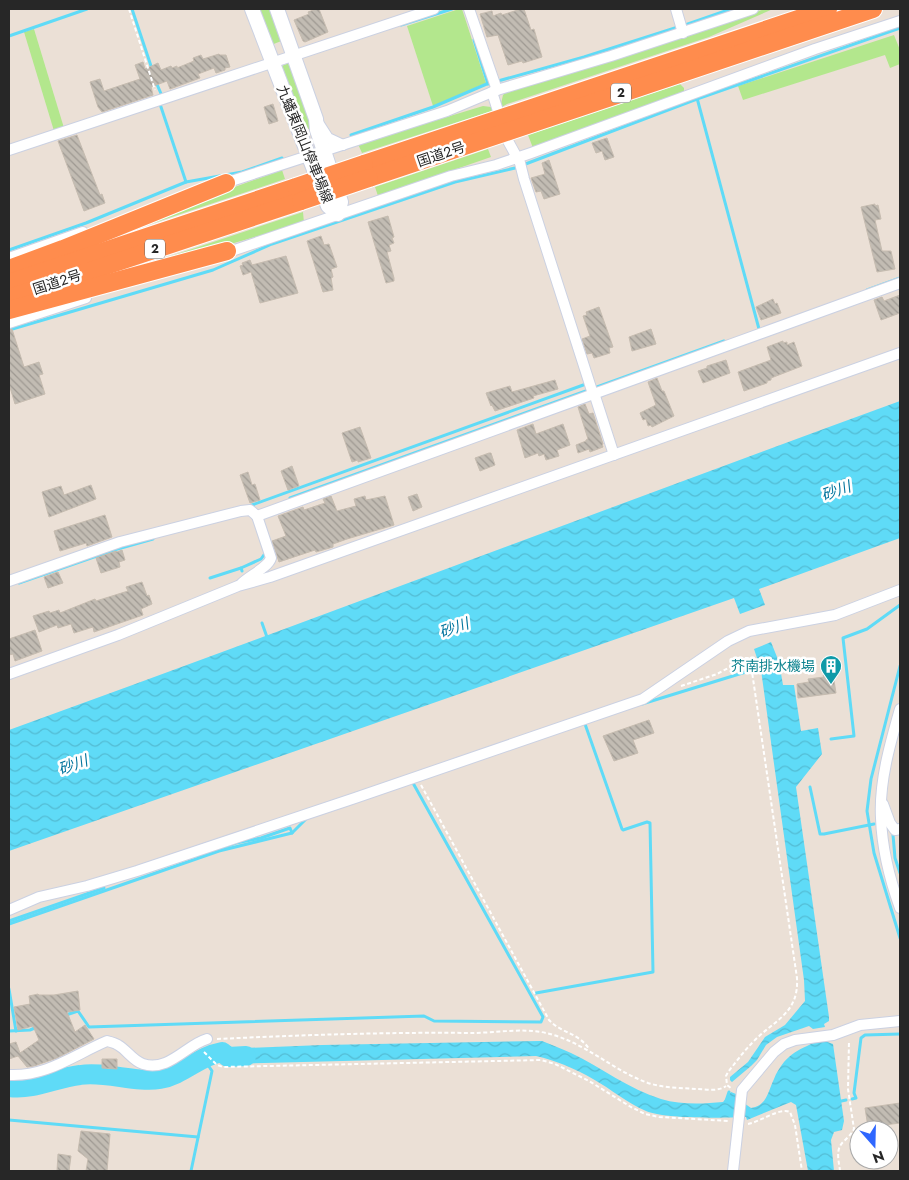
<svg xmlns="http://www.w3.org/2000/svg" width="909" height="1180" font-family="Jost,'Noto Sans JP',sans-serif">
<defs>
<pattern id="water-waves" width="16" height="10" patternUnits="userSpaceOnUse" patternTransform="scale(1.25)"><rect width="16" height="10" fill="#5fdbf7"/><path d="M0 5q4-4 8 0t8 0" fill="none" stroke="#53bcd4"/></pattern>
<pattern id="building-back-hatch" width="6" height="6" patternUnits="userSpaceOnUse" patternTransform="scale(1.25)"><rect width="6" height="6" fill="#c2bcb3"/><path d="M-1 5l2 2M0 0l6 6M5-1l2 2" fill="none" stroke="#9e9992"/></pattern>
</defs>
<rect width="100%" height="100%" fill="#ebe0d6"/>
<!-- green -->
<g fill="#b3e78d">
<polygon points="257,9 272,9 284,40 271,45"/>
<polygon points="459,9 462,9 486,83 433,106 407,26"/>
<polygon points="765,9 773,9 709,37 507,104 500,108 503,95 507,91 656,46"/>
<polygon points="34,29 64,128 54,131 24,32"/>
<polygon points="894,35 900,50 900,64 890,68 885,55 743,100 738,86"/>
<polygon points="289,63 313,127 303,131 279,67"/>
<polygon points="680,84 684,88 684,91 681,93 533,148 528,135"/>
<polygon points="483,106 491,107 495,110 368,151 362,153 358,144"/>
<polygon points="488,149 491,157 378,196 375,187"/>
<polygon points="282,170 285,179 103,240 207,197"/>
<polygon points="303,212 304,223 111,278 117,274"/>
</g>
<!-- water -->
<g fill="url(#water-waves)">
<path d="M900,401V538L759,589L765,605L740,614L734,598L9,851V730C306,622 603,510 900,401Z"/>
<polygon points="771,642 779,662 783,685 794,685 801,731 818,728 822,754 796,787 829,1017 829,1021 824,1024 825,1027 813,1029 809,1026 777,1037 766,1045 757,1060 751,1066 732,1082 730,1080 730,1077 748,1062 765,1037 785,1025 805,1001 804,980 761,670 754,649"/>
<path d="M542,1041C552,1045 562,1049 571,1053C602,1068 629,1089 661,1099C681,1105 703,1104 723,1102L731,1092L736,1094L738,1099L751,1108C767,1106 768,1091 774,1079C776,1073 780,1067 784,1062C791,1054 798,1050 807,1046C816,1041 824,1040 833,1044L844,1121L842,1130L834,1132L831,1140L834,1171H808L796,1105L791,1102L747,1120L746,1117C725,1118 664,1119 646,1111C627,1103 611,1089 593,1079C576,1069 555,1060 536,1056L224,1064L220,1049L322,1045Z"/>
</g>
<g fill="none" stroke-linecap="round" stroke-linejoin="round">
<!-- stream -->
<g stroke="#5fdbf7" stroke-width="3">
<polyline points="132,9 152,69"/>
<polyline points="401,25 452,9"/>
<polyline points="685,25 731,9"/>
<polyline points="9,36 87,9"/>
<polyline points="474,40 488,84"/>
<polyline points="498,81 584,57 678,27"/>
<polyline points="156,82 162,96"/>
<polyline points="697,98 759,329"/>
<polyline points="160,104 186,182"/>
<polyline points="351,135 433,107 489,83"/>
<polyline points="9,250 86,223 186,182 242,172 282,158"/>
<polyline points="867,290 900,278"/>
<polyline points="9,330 213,270 272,244 455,182 515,168 697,99 900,28"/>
<polyline points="290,498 724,341"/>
<polyline points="252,505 586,384"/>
<polyline points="242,571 241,568 261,559 266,552"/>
<polyline points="210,578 241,568"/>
<polyline points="19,583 114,550 153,539"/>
<polyline points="262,623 268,640"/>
<polyline points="900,666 871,779 867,811 874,853 900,938"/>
<polyline points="642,704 749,671"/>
<polyline points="831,739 854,736 843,638 867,629 900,605"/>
<polyline points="810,787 820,834 824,834 874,824"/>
<polyline points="893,835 895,858 900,873"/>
<polyline points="198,856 236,843 261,838 290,828 292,833"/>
<polyline points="9,921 104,888"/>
<polyline points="9,924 219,851 292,833 307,818"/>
<polyline points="9,989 16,1031"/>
<polyline points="536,993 653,972 650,823 647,822 623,830 622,829 585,724"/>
<polyline points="66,1015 78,1011 89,1027 424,1016 434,1021 541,1022 543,1017 413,783"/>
<polyline points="9,1031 30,1030 37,1027"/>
<polyline points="852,1099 856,1098 854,1093 861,1038 865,1035 900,1034"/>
<polyline points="726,1101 729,1092"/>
<polyline points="837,1102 846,1100"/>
<polyline points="9,1120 198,1137"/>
<polyline points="191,1171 212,1071 204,1059"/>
</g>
<!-- river -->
<path stroke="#5fdbf7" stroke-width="20" d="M9,1087C36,1090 54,1078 80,1075C105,1071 136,1083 160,1079C183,1075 199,1056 222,1052L228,1057L246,1056"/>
</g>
<!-- building -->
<g fill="url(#building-back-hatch)" stroke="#c6bcb0">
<polygon points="316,9 319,9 328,32 305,42 303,41 294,20 309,14 308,12"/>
<polygon points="521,9 524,9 531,30 534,29 542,57 523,63 522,61 508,65 498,35 487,37 480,14 492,11 493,16 501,13 502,15"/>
<polygon points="219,54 220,55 226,55 230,67 225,68 225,70 216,73 214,68 198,74 200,78 170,89 167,81 151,87 153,95 102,112 98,107 90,82 100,79 104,91 140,79 135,65 143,62 145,69 158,63 161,70 171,66 172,68 177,66 177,68 194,61 193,58 201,55 203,59"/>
<polygon points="273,104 278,121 269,124 264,107"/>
<polygon points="77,135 100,195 102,194 105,203 84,211 58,141"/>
<polygon points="607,138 614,157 605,160 602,151 596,153 592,143"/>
<polygon points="549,160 560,194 544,199 541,191 536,192 531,178 545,174 542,163"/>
<polygon points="875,204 875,206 878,205 881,219 875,220 882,251 891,251 895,269 877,272 861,207"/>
<polygon points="388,216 394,237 392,238 394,243 389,245 391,251 387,252 394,278 394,281 386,283 368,222"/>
<polygon points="321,236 324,245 329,244 337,267 331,269 333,277 331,278 333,290 323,292 307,241"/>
<polygon points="286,256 298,293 260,303 251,272 243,275 240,266 243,265 242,263 250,260 252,265"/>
<polygon points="900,295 900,313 881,320 874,300 882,297 884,301"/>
<polygon points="773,299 775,304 777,303 781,313 761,320 756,307"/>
<polygon points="599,307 613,347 609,348 610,353 594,358 592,353 587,354 582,339 590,336 583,316 587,315 586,312"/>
<polygon points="12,329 24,367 39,362 43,374 39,375 45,394 15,404 9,384 9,330"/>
<polygon points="651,329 656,344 632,351 629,337"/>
<polygon points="783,341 783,343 787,342 787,345 794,342 802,366 771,378 771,380 767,381 767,383 744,391 738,372 771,360 767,347"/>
<polygon points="726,360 730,373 703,383 698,371 707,368 707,366"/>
<polygon points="657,378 662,391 664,391 674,416 652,427 651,425 648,426 646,419 643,420 640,413 656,405 648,382"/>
<polygon points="555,380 558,389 533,396 534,398 495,411 492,405 491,406 486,393 510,386 512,392"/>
<polygon points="585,404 589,414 593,413 603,444 602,445 603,447 590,452 589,449 578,453 576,445 586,441 586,440 588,439 578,407"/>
<polygon points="533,424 536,434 563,424 570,445 557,450 559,456 546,460 544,454 539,456 538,453 525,458 517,430"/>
<polygon points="360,427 371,458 358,462 358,460 352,462 342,433"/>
<polygon points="489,453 491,453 495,465 480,471 475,458"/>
<polygon points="292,466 299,486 288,490 281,471"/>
<polygon points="248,472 252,485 255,484 260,500 250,503 240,475"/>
<polygon points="91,485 96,499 49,517 42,492 61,486 64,495"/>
<polygon points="417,494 422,507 413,511 408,497"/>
<polygon points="331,496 337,511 356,506 354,499 365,496 366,500 385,496 394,525 347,539 333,544 333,547 316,552 315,550 279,562 272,541 286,536 278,516 303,507 304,510 325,503 323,499"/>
<polygon points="105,515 112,537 87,546 86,543 60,551 54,531"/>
<polygon points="122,550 125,560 119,562 120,567 101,573 96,558 116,551 117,552"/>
<polygon points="58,572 63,583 48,588 44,577"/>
<polygon points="142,582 147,596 149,595 152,604 141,609 143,615 94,632 93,627 74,633 71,624 58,628 57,625 39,632 33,616 49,611 50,613 59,610 60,613 95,599 96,601 128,591 126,587"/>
<polygon points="35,630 42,651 15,661 13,654 9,655 9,639"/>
<polygon points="833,674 836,693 798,698 797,684 809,682 808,679 824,677 823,675"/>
<polygon points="649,720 654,733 633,740 638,753 614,761 603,736"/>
<polygon points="78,991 80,1010 67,1012 75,1032 85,1025 94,1039 57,1058 34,1066 27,1067 18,1056 9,1059 9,1044 16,1042 20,1053 39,1040 33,1026 18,1030 14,1007 30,1004 29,996 38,994 39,995 54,995"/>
<polygon points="102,1059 117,1059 117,1069 102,1068"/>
<polygon points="900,1103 900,1123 868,1127 865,1108"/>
<polygon points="81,1131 110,1134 107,1171 86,1171 88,1159 78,1151"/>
<polygon points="58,1154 71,1156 69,1171 57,1171"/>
</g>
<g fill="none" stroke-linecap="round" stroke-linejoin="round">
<!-- street casing -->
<g stroke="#cbd1e2" stroke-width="12">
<g id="street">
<polyline points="469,9 497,90"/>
<polyline points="676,9 683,33"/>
<polyline points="492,92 498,111"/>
<polyline points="319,124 328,138 343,145"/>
<polyline points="508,141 520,163 524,179 593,394"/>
<polyline points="9,150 434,9"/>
<polyline points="222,184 447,111 497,90 611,56 753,9"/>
<polyline points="223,254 451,176 496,165 531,153 815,49 900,21"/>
<polyline points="9,258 83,232"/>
<polyline points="9,323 86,298"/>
<polyline points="594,393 614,455"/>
<polyline points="9,581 120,542 241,511 250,510 257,516 900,283"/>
<path d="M240,585C248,576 268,568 271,558L257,516"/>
<polyline points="9,674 118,635 238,586 270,577 900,353"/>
<path d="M900,709C890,744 879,782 881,818C882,848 890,880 900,908"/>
<polyline points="883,804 890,823 895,830 900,829"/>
<polyline points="9,910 39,897 87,886 137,871 355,798 643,699 728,641 749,631 835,615 900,590"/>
<path d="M9,1075C46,1077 74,1055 107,1041C111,1042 115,1043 118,1045C127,1050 133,1061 143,1064C169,1072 186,1045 207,1039"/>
<polyline points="733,1171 742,1090 774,1052 784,1044 795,1040 833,1035 860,1025 900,1021"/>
</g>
</g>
<!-- secondary casing -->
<g stroke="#cbd1e2" stroke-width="16">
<polyline id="secondary" points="252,9 328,206 338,214 341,202 317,130 316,119 277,9"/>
</g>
<!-- highway casing -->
<g stroke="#fff" stroke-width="20">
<g id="highway">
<polyline points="364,164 828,9"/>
<polyline points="369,178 873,9"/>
<polyline points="9,269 63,249 226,183"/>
<polyline points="9,283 296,187"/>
<polyline points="9,298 301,201"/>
<polyline points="9,310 227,251"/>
</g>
</g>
<!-- path -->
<g stroke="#fff" stroke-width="2" stroke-dasharray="4 2.5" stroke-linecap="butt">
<polyline points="129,9 155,90"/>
<path d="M681,686L717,674L730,667L739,658H748L751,665L797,978C799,1014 774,1020 753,1042C744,1051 736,1062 728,1072L726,1076L727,1085L732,1089"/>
<path d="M421,785L549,1020C561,1033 579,1033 589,1049"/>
<path d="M217,1039C302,1035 386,1032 471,1033C496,1033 526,1027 550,1034C587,1044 614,1071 648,1083C664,1088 681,1088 697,1089C707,1089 718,1092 726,1086"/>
<polyline points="204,1052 217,1065 223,1067 541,1060 555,1064 589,1081 631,1107 645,1114 659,1117 729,1121"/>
<path d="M748,1124C760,1122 780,1107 790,1112L795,1125L802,1171"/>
<path d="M840,1171C839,1161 835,1150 843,1142C847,1138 851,1135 854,1129L848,1089L849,1041"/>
</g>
<!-- street -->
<use href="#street" stroke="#fff" stroke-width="10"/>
<!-- secondary -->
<use href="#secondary" stroke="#fff" stroke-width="14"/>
<!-- highway -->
<use href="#highway" stroke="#ff8c4d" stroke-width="18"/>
<!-- highway-bridge casing -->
<g stroke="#fff" stroke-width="20" stroke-linecap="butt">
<g id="highway-bridge">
<polyline points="296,187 364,164"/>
<polyline points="301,201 369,178"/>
</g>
</g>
<!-- highway-bridge -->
<use href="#highway-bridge" stroke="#ff8c4d" stroke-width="18"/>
</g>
<!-- icons -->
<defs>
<g id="building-pin" transform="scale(1.125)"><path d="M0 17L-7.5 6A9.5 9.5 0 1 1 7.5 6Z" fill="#0f9aa8" stroke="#fff"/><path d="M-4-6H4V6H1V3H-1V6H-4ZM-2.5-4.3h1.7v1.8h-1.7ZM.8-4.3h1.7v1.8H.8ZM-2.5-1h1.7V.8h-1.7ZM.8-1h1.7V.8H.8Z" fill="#fff"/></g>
</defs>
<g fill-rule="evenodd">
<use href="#building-pin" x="831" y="666"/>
</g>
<g text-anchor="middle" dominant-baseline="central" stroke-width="5" stroke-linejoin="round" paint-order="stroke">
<!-- shield labels -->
<g fill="#fff" stroke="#686868" stroke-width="1">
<rect x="611" y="83.5" width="20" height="19" rx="4"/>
<rect x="145" y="239.5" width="20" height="19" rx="4"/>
</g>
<g font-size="12" font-weight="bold" fill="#272727">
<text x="621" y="93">2</text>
<text x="155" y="249">2</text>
</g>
<!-- street labels -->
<g font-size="14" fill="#272727" stroke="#fff">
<text transform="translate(305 144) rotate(68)">九蟠東岡山停車場線</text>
<text transform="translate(441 154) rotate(-19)">国道2号</text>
<text transform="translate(57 282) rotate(-18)">国道2号</text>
</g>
<!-- culture labels -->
<g font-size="14" fill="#0d838f" stroke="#fff" text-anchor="end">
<text x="815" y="666">芥南排水機場</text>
</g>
<!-- water labels -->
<g font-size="15" font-style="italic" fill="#03759e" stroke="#fff">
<text transform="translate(836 491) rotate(-20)">砂川</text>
<text transform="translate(454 628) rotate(-20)">砂川</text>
<text transform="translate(73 765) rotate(-20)">砂川</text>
</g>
</g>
<!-- border -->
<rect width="909" height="1180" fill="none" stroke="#272727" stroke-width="20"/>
<!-- north arrow -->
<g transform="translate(874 1145) rotate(160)"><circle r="24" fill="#ffffff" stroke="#a9a9a9"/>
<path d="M0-4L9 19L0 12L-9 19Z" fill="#2f67ff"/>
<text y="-8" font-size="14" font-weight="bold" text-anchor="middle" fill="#272727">N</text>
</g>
</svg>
